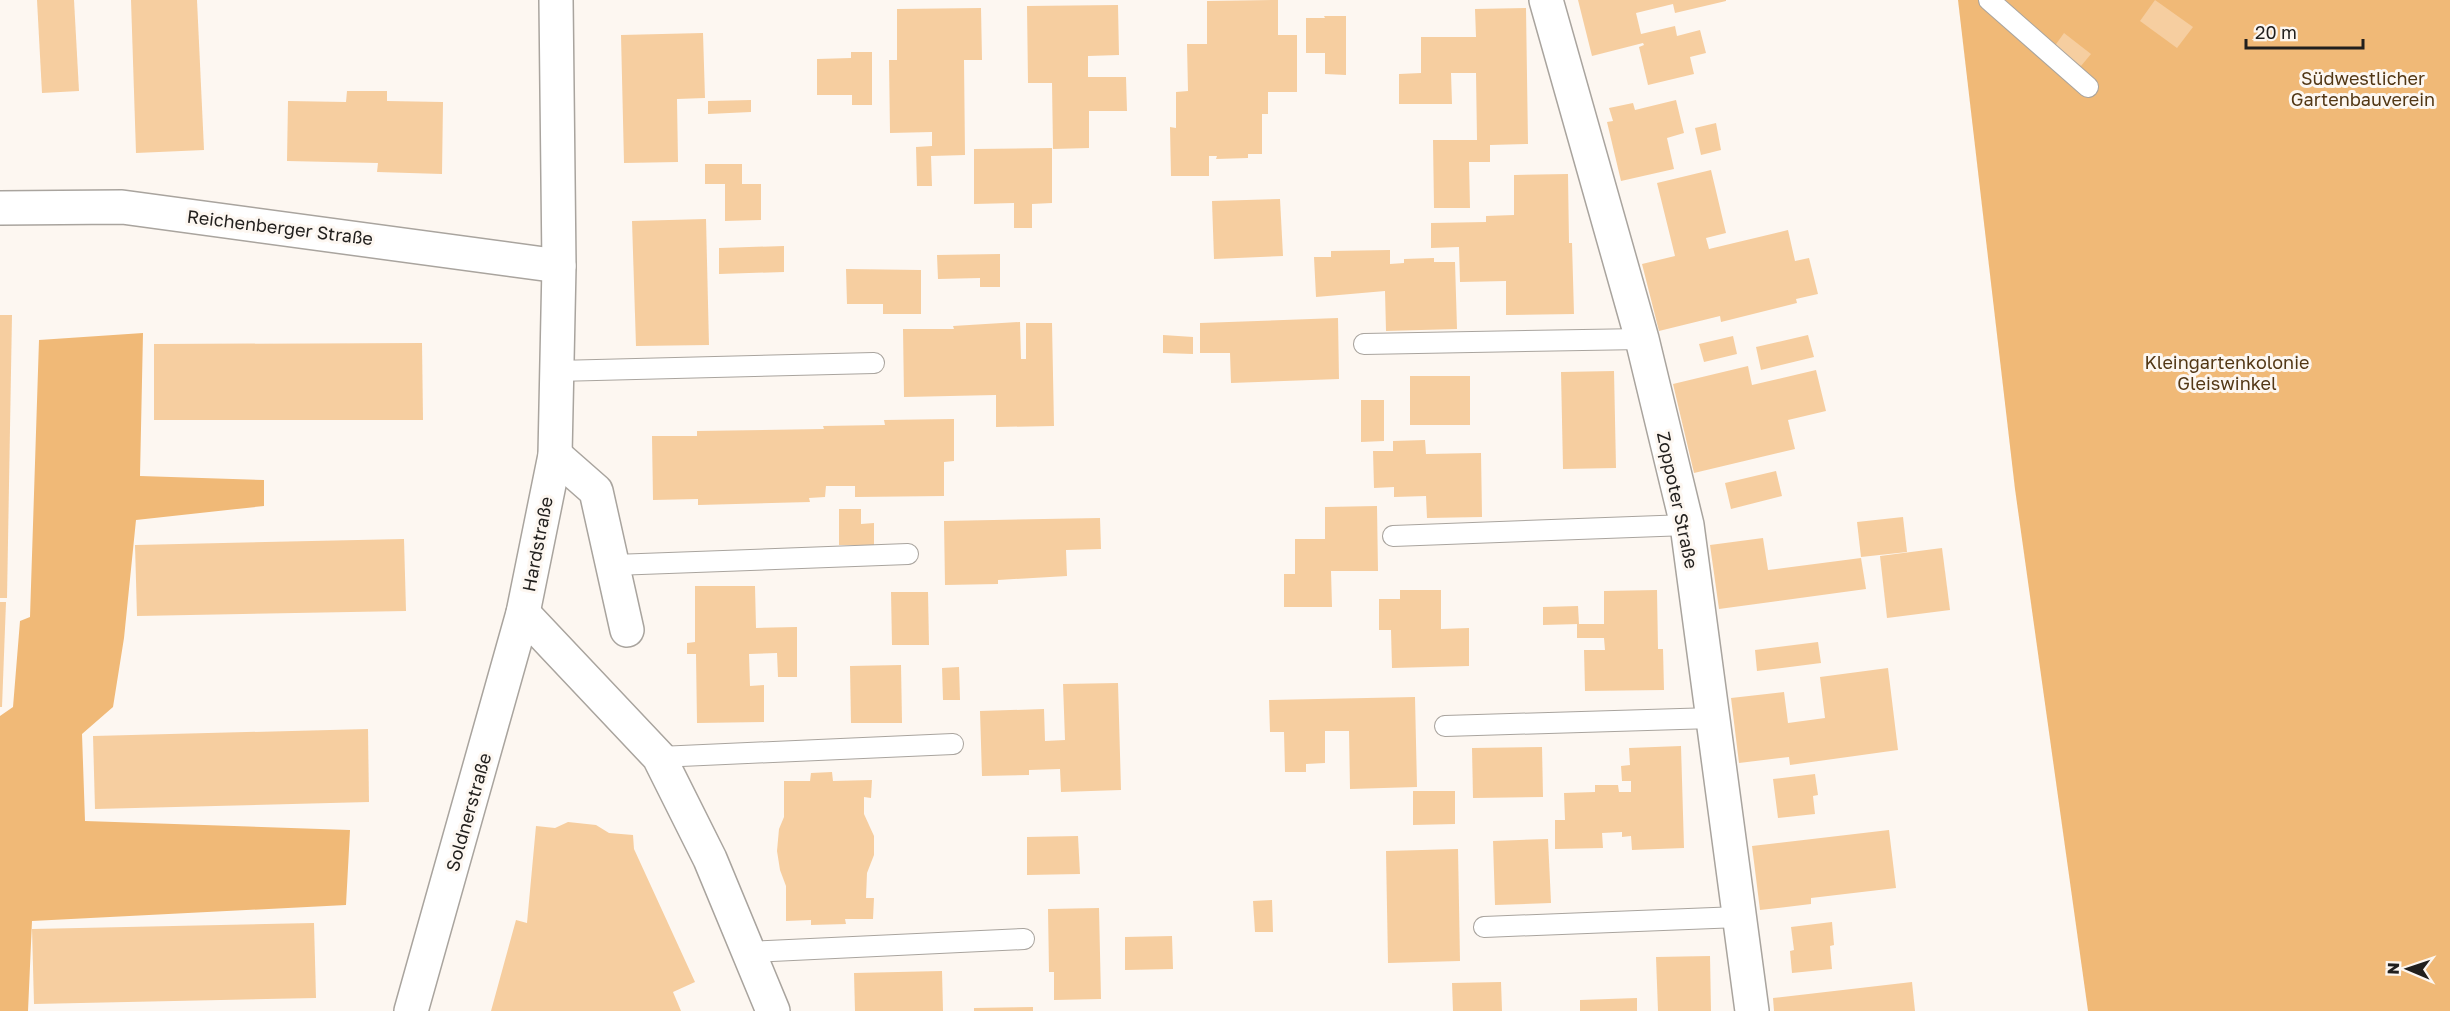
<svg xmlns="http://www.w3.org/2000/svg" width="2450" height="1011" font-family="'Golos Text',sans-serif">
<rect width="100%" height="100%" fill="#fdf7f1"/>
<!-- green -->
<g fill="#f0b977">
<polygon points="1958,0 2450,0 2450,1011 2088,1011 2015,489"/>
<polygon points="143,333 140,476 264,480 264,506 136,520 124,638 113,707 82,734 85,821 350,830 346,905 32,921 28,1011 0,1011 0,716 13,707 20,621 30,617 39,340"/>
</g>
<!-- building -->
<g fill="#f6cea0">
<polygon points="37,0 74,0 79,91 42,93"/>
<polygon points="131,0 197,0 204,150 136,153"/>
<polygon points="1278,0 1278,35 1297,35 1297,92 1268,92 1268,114 1262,114 1262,154 1248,154 1248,158 1216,159 1217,156 1209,156 1209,176 1171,176 1170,127 1176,128 1176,92 1188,91 1187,44 1207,44 1207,1"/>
<polygon points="1578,0 1726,0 1726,1 1675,13 1673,4 1636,13 1641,34 1675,26 1677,36 1700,30 1706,53 1690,57 1694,74 1648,85 1639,47 1644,45 1643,43 1592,56"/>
<polygon points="2155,0 2193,27 2177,48 2140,21"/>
<polygon points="1118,5 1119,55 1088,56 1088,77 1126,77 1127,111 1089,111 1089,148 1053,149 1052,83 1028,83 1027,6"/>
<polygon points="981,8 982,60 964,60 965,155 931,156 932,186 917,186 916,147 932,146 932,132 890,133 889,60 897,60 897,9"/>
<polygon points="1526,8 1528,144 1490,145 1490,162 1469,162 1470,208 1434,208 1433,140 1477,140 1476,73 1451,73 1452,104 1399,104 1399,74 1421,73 1421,37 1476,37 1475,9"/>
<polygon points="1324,16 1346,16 1346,75 1325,74 1325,53 1306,53 1306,18 1325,18"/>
<polygon points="703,33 705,98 677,99 678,162 624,163 621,35"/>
<polygon points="2064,33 2091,54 2081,66 2054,47"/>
<polygon points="851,52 872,52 872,105 852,105 852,95 817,95 817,59 851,58"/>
<polygon points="347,91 387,91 387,101 443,102 442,174 377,172 378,163 287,161 288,101 346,102"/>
<polygon points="751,100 751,112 708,114 708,101"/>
<polygon points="1676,100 1684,133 1667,138 1674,169 1621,181 1607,122 1613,121 1609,108 1633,103 1635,110"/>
<polygon points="1716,123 1721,150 1701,155 1695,128"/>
<polygon points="1052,148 1052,203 1032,204 1032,228 1014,228 1014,203 974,204 974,149"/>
<polygon points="705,164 742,164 742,184 761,184 761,220 725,221 725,184 705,184"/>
<polygon points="1711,170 1726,233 1706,238 1709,249 1788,230 1795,261 1809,258 1818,294 1796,299 1797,303 1721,322 1720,316 1659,331 1642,264 1675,256 1657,183"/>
<polygon points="1568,174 1569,243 1572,243 1574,314 1506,315 1506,281 1460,282 1459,247 1431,248 1431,223 1486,222 1486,216 1514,215 1514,175"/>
<polygon points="1280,199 1283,256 1214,259 1212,201"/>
<polygon points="706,219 709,345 636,346 632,221"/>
<polygon points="784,246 784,272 719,274 719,248"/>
<polygon points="1390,250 1390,264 1404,263 1404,259 1434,258 1434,262 1455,262 1457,329 1386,331 1385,291 1316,297 1314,257 1331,257 1331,251"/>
<polygon points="1000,254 1000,287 980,287 980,278 938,279 937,255"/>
<polygon points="846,269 921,270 921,314 883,314 883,304 847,304"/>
<polygon points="0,315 12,315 7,598 0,598"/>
<polygon points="1338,318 1339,379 1231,383 1230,353 1200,353 1200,323"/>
<polygon points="1020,322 1021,359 1026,359 1026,323 1052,323 1054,426 996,427 996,395 904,397 903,329 954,329 953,326"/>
<polygon points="1163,335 1193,337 1193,354 1163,353"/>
<polygon points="1808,335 1814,357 1761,370 1756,347"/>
<polygon points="1733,336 1737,354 1704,362 1699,344"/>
<polygon points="422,343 423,420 154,420 154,344"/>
<polygon points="1748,366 1752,385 1816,370 1826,411 1788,420 1795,449 1694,473 1673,384"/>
<polygon points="1614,371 1616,468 1563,469 1561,372"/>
<rect x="1410" y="376" width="60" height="49"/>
<polygon points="1361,400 1384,400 1384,441 1361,442"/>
<polygon points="954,419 954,461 944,462 944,496 855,497 855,486 826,486 825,497 809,498 810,502 698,505 698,499 653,500 652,436 697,436 697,431 824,429 823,426 885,425 884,420"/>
<polygon points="1425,440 1426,454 1481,453 1482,517 1427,518 1426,496 1394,497 1394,487 1374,488 1373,451 1393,451 1393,441"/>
<polygon points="1776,471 1782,496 1731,509 1725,483"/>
<polygon points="1377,506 1378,571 1331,571 1332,607 1284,607 1284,574 1295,574 1295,539 1325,539 1325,507"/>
<polygon points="839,509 861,509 861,524 874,523 874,545 839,545"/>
<polygon points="1903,517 1907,552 1861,557 1857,522"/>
<polygon points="1100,518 1101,549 1066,550 1067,576 998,580 998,584 945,585 944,521"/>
<polygon points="1763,538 1768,570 1861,558 1866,589 1719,609 1710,545"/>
<polygon points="404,539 406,611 137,616 135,545"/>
<polygon points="1942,548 1950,610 1887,618 1880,556"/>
<polygon points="695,586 755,586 756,628 797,627 797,677 778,677 777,653 749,654 750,686 764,685 764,722 697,723 696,654 687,654 687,643 695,642"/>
<polygon points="1400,590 1441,590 1441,629 1469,628 1469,666 1392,668 1391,630 1379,630 1379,599 1400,599"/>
<polygon points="1657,590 1658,649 1663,649 1664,690 1585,691 1584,650 1605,650 1604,638 1577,638 1577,624 1604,624 1604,591"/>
<polygon points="891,592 928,592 929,645 892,645"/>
<polygon points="0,602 6,602 2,707 0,707"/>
<polygon points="1578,606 1579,624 1543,625 1543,607"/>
<polygon points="1818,642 1821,663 1757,671 1755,650"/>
<polygon points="901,665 902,723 851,723 850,666"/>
<polygon points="959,667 960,700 943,700 942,668"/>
<polygon points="1888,668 1898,750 1790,765 1789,757 1739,763 1731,698 1784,692 1788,723 1825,718 1820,677"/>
<polygon points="1118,683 1121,790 1061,792 1060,769 1029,770 1029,775 982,776 980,711 1044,709 1045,741 1065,740 1063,684"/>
<polygon points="1415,697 1417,787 1350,789 1349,731 1325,731 1325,763 1306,764 1306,772 1285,772 1284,732 1270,732 1269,700"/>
<polygon points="368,729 369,802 95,809 93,736"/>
<polygon points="1681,746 1684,848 1632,850 1631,836 1622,837 1622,832 1602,833 1603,848 1555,849 1555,820 1565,820 1564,793 1595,792 1595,785 1618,785 1619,792 1631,792 1631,781 1622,781 1621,766 1630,765 1629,748"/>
<polygon points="1542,747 1543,797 1473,798 1472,748"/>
<polygon points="832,772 833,781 872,780 871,798 864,797 864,814 874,836 874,855 867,873 866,898 874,898 873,919 845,919 846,924 811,925 811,920 786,921 786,886 780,870 777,851 779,829 784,817 784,781 810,781 811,773"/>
<polygon points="1815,774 1818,795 1813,796 1815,814 1778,818 1773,779"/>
<polygon points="1413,791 1455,791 1455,824 1413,825"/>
<polygon points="568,822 596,825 609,833 633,835 634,849 695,982 673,992 681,1011 491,1011 516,920 527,923 536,826 555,828"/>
<polygon points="1889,830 1896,888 1811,898 1811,904 1760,910 1752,846"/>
<polygon points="1078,836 1080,874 1027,875 1027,837"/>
<polygon points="1548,839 1551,903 1495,905 1493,841"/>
<polygon points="1458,849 1460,961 1388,963 1386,851"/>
<polygon points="1272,900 1273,932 1255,932 1253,901"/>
<polygon points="1099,908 1101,999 1054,1000 1054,972 1049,972 1048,909"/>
<polygon points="1832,922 1834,945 1830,946 1832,969 1792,973 1790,951 1794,950 1791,927"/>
<polygon points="314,923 316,998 34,1004 32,929"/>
<polygon points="1172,936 1173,969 1125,970 1125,937"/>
<polygon points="1710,956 1711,1011 1658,1011 1656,957"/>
<polygon points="942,971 943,1011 855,1011 854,973"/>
<polygon points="1501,982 1502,1011 1453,1011 1452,983"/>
<polygon points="1912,982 1915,1011 1774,1011 1773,998"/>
<polygon points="1637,998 1637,1011 1580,1011 1580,1000"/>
<polygon points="1033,1007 1033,1011 974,1011 974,1008"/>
</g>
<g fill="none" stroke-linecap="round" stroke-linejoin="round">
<!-- service casing -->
<g stroke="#a9a49e" stroke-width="22">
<g id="service">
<polyline points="1989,0 2088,87"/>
<polyline points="1364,344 1642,339"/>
<polyline points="557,371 874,363"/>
<polyline points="1393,536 1687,525"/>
<polyline points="614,565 908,554"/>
<polyline points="1445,726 1713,718"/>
<polyline points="659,757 953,744"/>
<polyline points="1484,927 1739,917"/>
<polyline points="749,952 1024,939"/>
</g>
</g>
<!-- minor casing -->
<g stroke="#a9a49e" stroke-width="36">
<g id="minor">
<polyline points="1546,0 1642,339 1687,525 1752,1011"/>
<polyline points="0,208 122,207 559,266"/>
<polyline points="555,455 596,491 627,630"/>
<polyline points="523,613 659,757 710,859 773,1011"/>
</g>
</g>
<!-- tertiary casing -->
<g stroke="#a9a49e" stroke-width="36">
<polyline id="tertiary" points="411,1011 523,613 555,455 559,266 556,0"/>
</g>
<!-- service -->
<use href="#service" stroke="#fff" stroke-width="20"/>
<!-- minor -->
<use href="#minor" stroke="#fff" stroke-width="33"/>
<!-- tertiary -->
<use href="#tertiary" stroke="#fff" stroke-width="33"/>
</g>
<g text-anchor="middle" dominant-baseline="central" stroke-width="6" stroke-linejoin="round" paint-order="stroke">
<!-- park labels -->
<g font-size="18" fill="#523715" stroke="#fdf7f1">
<text x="2363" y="78">Südwestlicher<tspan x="2363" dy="21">Gartenbauverein</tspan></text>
<text x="2227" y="362">Kleingartenkolonie<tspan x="2227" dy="21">Gleiswinkel</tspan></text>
</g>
<!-- street labels -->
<g font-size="18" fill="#211f1d" stroke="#fdf7f1">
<text transform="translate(280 227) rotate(7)">Reichenberger Straße</text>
<text transform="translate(1678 500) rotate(78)">Zoppoter Straße</text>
<text transform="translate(537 544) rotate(-79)">Hardstraße</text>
<text transform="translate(468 812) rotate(-74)">Soldnerstraße</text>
</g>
</g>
<!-- north arrow -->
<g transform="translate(2408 969) rotate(272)" stroke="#fdf7f1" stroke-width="4.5" paint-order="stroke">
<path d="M0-4.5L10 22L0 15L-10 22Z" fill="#211f1d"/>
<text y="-9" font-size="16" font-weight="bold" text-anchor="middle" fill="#211f1d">N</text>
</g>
<!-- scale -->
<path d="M2246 39v9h117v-9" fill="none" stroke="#211f1d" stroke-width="3"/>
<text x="2255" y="39" font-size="18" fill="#211f1d" stroke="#fdf7f1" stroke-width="4.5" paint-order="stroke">20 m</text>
</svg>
